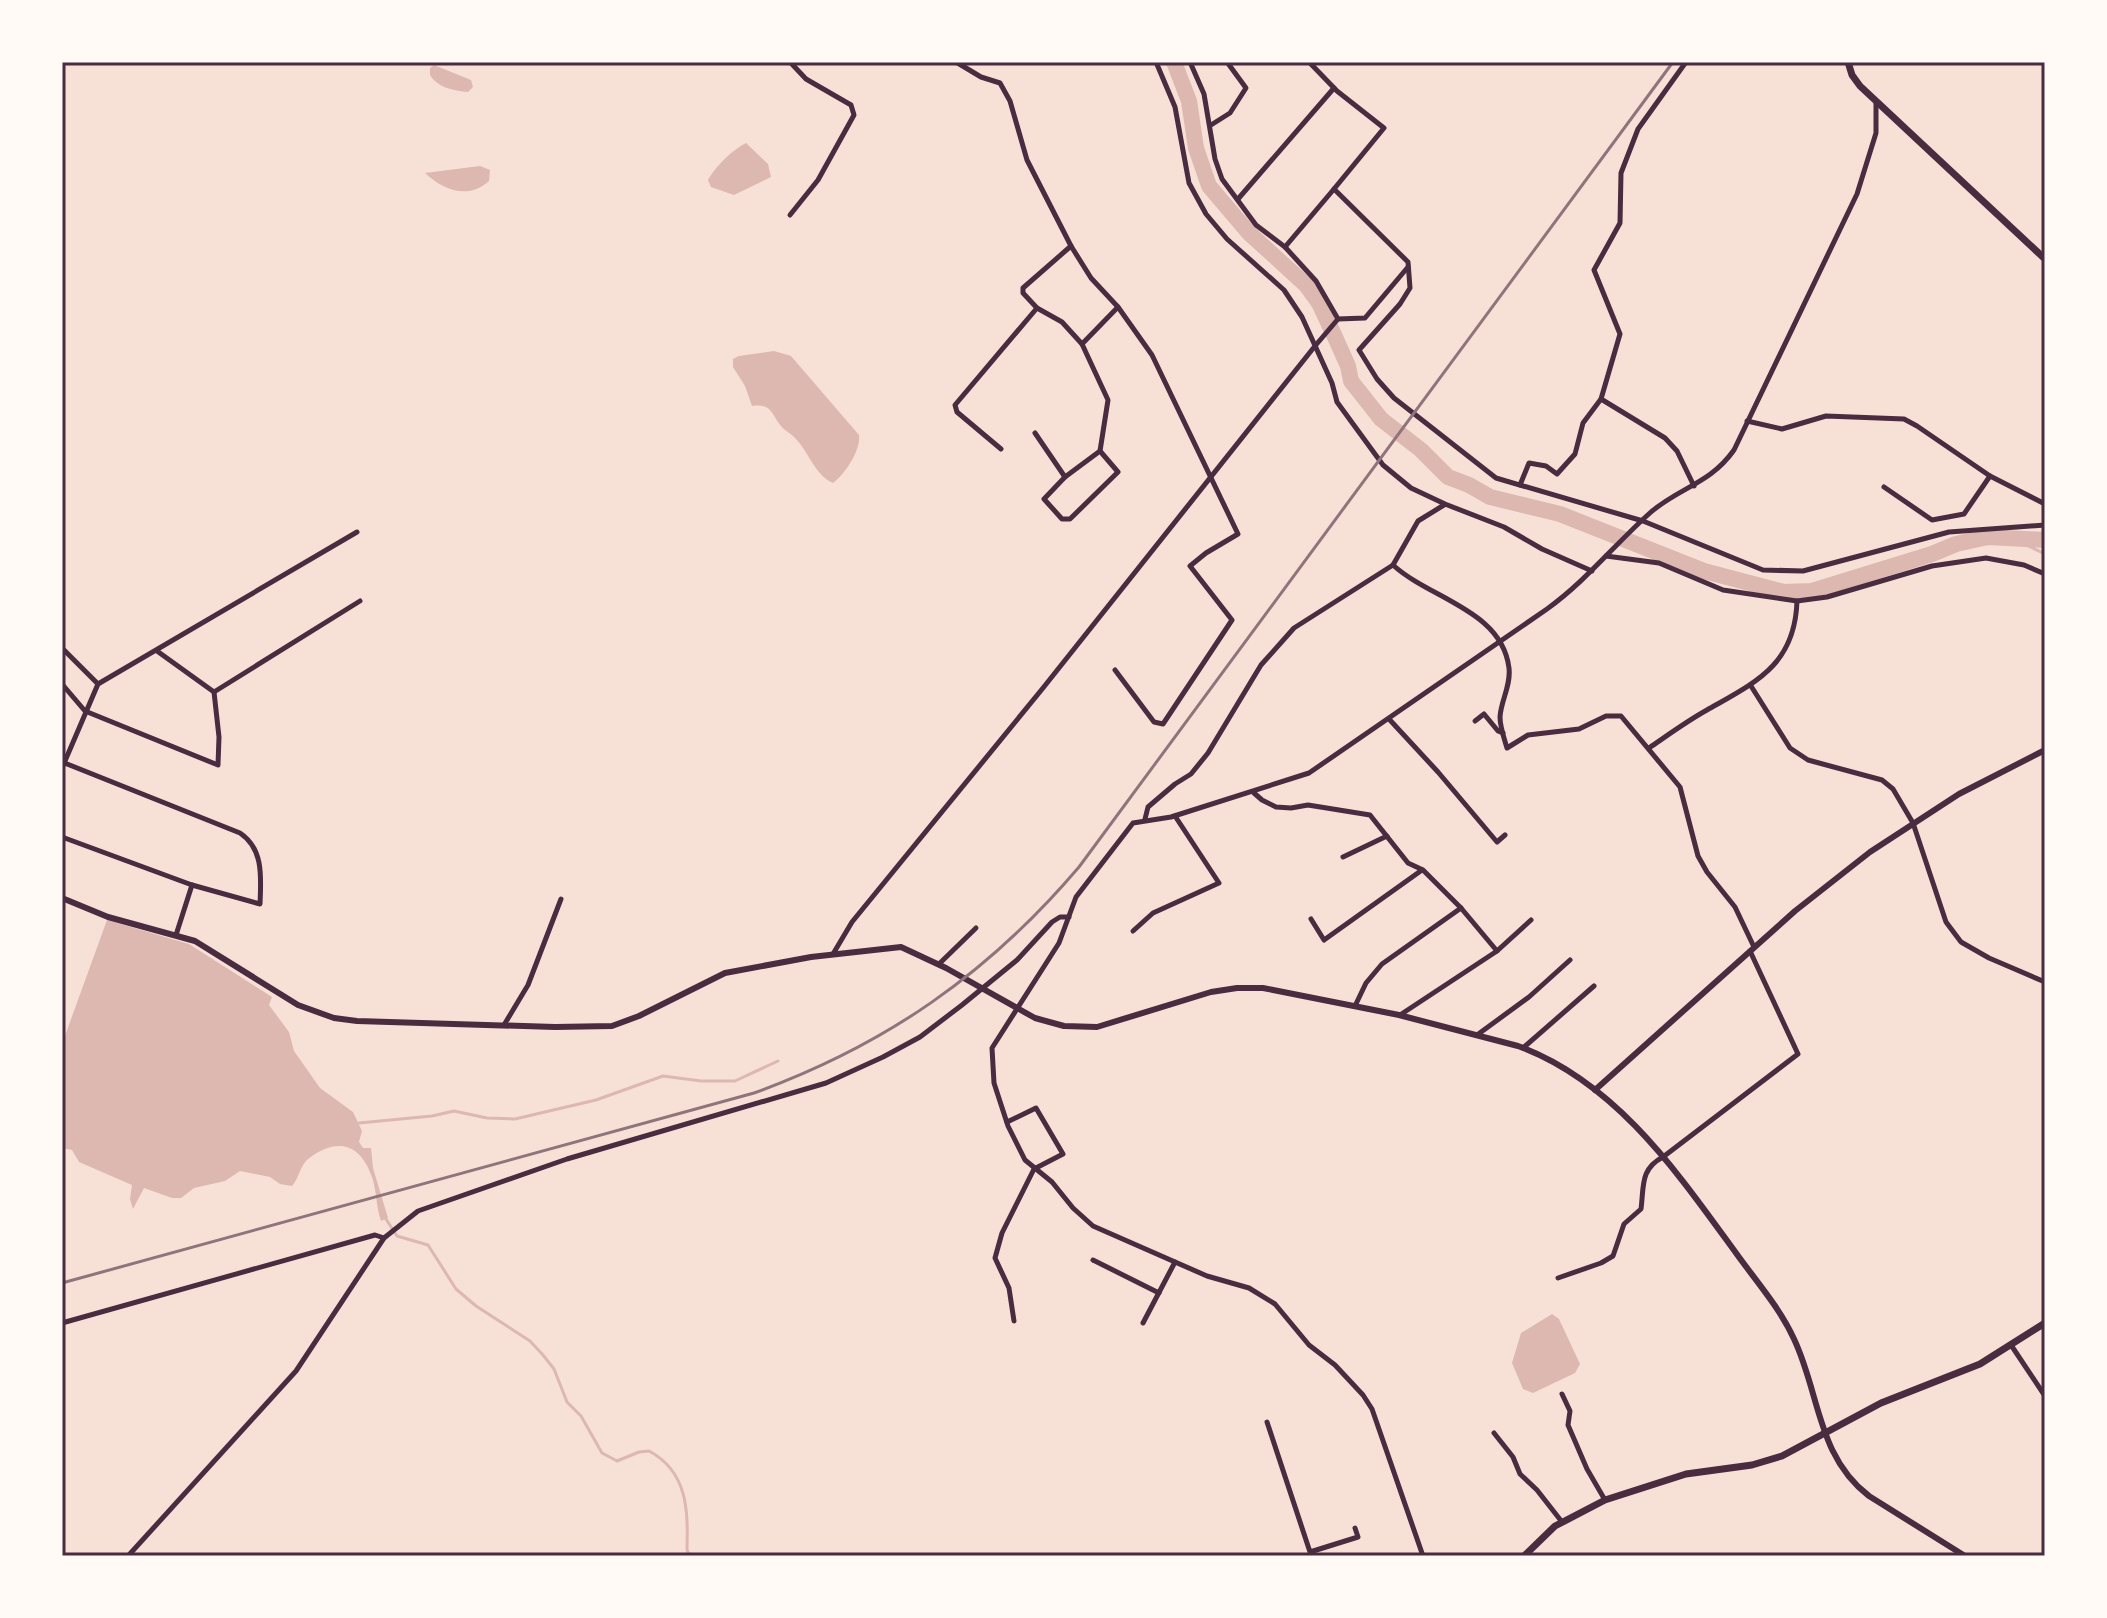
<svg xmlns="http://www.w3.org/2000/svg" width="2107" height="1618" font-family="'Varela Round',sans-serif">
<rect width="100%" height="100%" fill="#f7e1d7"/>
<!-- water -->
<g fill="#dcb8b0">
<path d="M434,65L471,80L473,87L468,92C453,91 437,87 430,75V68Z"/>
<path d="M746,143L768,164L771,177L734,195L711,187L708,180C715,167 732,150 746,143Z"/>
<path d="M480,166L490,170L489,181C468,200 443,190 425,173Z"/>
<path d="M774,351L791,356L859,435C861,450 845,474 833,483C816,476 809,453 796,439C792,434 785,431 781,426C771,414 772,403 752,406L745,386L733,367V359L739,356Z"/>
<path d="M107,920L189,944L272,997L269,1005L289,1032L294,1051L320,1088L353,1112L362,1131L359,1142L363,1148H371L373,1168L388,1218L381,1221C376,1207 377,1192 372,1177C360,1143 337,1137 308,1159C300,1166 299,1178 292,1186L280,1184L270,1177L240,1171L225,1181L194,1188L181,1198H172L144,1188L133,1209L130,1199L132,1185L79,1162L72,1150L62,1148V1044Z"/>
<polygon points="1552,1314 1559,1319 1580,1364 1575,1373 1533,1393 1523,1389 1512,1363 1521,1333"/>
</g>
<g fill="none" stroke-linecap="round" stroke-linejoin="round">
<!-- stream -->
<g stroke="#dcb8b0" stroke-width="3">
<polyline points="2014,539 2045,554"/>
<polyline points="359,1123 432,1116 454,1111 487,1118 515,1119 596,1100 663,1076 701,1081 735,1081 778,1061"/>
<path d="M384,1216L397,1236L428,1245L456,1289L476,1306L530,1341L543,1355L554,1369L567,1402L581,1416L602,1453L617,1461L639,1452L649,1451C688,1472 688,1510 687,1550L690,1556"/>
</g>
<!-- river -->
<polyline stroke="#dcb8b0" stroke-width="16" points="1174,62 1189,101 1196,148 1209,186 1249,233 1306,285 1319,303 1335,337 1348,366 1351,381 1381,419 1421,450 1448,477 1469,485 1490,497 1560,514 1704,571 1784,592 1812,591 1932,554 1956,544 1988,537 2045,540"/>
<!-- minor -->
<g stroke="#4a2c40" stroke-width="5">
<polyline points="790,62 806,79 851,105 854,115 818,180 790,215"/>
<polyline points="956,62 981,77 1000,83 1010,101 1027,160 1071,246 1091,278 1118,307 1152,355 1238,534 1206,553 1190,566 1232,620 1163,724 1154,722 1115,670"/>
<polyline points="1156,62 1175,107 1189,183 1206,214 1227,239 1284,290 1302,317 1332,383 1337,402 1383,465 1411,488 1445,504 1504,527 1542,549 1592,571"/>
<polyline points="1190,62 1204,94 1215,159 1222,179 1256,225 1285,247 1316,281 1338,319"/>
<polyline points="1309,62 1337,91 1384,128 1334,189 1408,262 1410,288 1400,304 1359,350 1377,379 1394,398 1496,478 1643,521 1763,570 1803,571 1949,532 2045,525"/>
<polyline points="1211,125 1230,113 1246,88 1227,62"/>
<polyline points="1238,199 1334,88"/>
<polyline points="1071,246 1023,288 1023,293 1037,308 1062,322 1082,344"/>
<polyline points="1285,247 1334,189"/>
<polyline points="1601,399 1665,438 1677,451 1694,486"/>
<polyline points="1747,421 1782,429 1826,416 1904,419 1917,426 1990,476 2045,504"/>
<polyline points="1035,433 1065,477"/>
<polyline points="1001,449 957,412 955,405 1037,308"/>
<polygon points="1100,451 1118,472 1070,519 1062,519 1044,499 1065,477"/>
<polyline points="1100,451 1108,400 1082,344 1118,307"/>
<polyline points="1520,485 1529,463 1546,466 1557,474 1575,454 1583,423 1601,399 1620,334 1594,270 1620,223 1621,173 1638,129 1686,62"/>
<polyline points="1884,487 1932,520 1964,514 1990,476"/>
<polyline points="1606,556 1659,563 1723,590 1797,601 1827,597 1932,566 1986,558 2024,565 2045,574"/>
<path d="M1393,565C1430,599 1502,610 1509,668C1511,686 1501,700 1500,717C1500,727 1504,738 1507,748L1528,735L1579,729L1606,716H1621L1680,787L1698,856L1707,872L1735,907L1754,947"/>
<polyline points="62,648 98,684"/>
<polyline points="62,684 85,711 218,765 219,737 214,692 157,651"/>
<polyline points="1751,686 1790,748 1808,760 1882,780 1893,789 1913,823 1946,922 1961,942 1989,958 2045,982"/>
<polyline points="214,692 360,601"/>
<polyline points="1389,719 1438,772 1497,842 1505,835"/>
<polyline points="1475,721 1484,714 1498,731 1503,733"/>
<path d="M1649,748C1668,735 1687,721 1707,710C1756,682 1795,665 1797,601"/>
<path d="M62,762L240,833C264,849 261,878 260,904L192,885L62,837"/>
<polyline points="62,768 98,684 357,532"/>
<polyline points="1254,793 1262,800 1276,807 1291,808 1308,805 1370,815 1408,863 1423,870 1461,908 1497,951 1400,1015"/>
<polyline points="1145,819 1148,807 1175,784 1191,774 1208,753 1261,665 1294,628 1393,565 1418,521 1444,505"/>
<polyline points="1343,857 1387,836"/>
<polyline points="1311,919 1324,940 1422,870"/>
<polyline points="1133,931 1153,913 1219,883 1175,816"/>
<polyline points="176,935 192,885"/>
<polyline points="1497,951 1531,920"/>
<polyline points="833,954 852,922 1043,688 1315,346 1338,319 1365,318 1408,267"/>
<polyline points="939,964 976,928"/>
<polyline points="1355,1006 1366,983 1382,964 1461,908"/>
<polyline points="504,1025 528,985 561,899"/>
<polyline points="1477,1035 1529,997 1570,960"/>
<polyline points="1523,1048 1594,986"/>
<polyline points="1007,1122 1036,1108 1063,1154 1034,1169 1002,1233 995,1258 1009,1288 1014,1321"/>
<polyline points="1093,1260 1159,1293"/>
<path d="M1558,1278L1601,1263L1613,1256L1624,1224L1641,1209C1644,1186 1640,1169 1663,1157L1798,1054L1750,951"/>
<polyline points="62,1323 375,1235 384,1238"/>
<polyline points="1143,1323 1175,1262"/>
<polyline points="2011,1345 2045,1396"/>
<polyline points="1562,1394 1570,1411 1568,1425 1587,1469 1605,1500"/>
<polyline points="1267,1422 1310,1552 1358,1537 1355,1528"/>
<polyline points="1494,1433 1513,1457 1520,1474 1537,1490 1562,1522"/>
<polyline points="128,1556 296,1371 384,1238 418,1211 567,1159 826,1083 883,1057 920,1037 962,1005 1017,960 1052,922 1060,917 1069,917"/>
<path d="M1423,1556L1372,1409L1363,1395L1335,1365L1309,1345L1275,1304L1249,1288L1207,1276L1093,1226L1073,1208L1052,1182L1025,1160L1008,1126L994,1083L992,1048L1059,943L1076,897L1133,823L1171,817L1309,773L1547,609C1586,581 1615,544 1651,512C1680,487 1710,484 1734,450L1857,194L1876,133V101"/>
</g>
<!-- tertiary -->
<g stroke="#4a2c40" stroke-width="6">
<path d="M62,898L108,917L195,941L298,1005L334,1018L357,1021L555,1027L612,1026L639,1016L725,973L811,957L901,947L946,968L1035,1018L1064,1026L1097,1027L1211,992L1237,988H1263L1399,1015L1518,1046C1616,1082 1677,1172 1736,1253C1756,1281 1780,1308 1794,1339C1820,1394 1817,1456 1869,1496L1965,1556"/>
<polyline points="1595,1090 1795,911 1870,852 1959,794 2045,750"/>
</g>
<!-- secondary -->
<g stroke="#4a2c40" stroke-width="7">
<polyline points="1848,62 1852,75 1860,86 2045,259"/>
<polyline points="1524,1556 1555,1526 1605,1500 1686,1474 1752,1465 1782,1456 1881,1403 1980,1364 2045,1323"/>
</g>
<!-- rail -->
<path stroke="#8f747c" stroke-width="3" d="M62,1283L754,1093C886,1045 988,974 1079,867L1673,62"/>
</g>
<!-- border -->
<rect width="2107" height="1618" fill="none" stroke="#fffaf5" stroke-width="128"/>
<rect x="64" y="64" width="1979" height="1490" fill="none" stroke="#4a2c40" stroke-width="3"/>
</svg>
